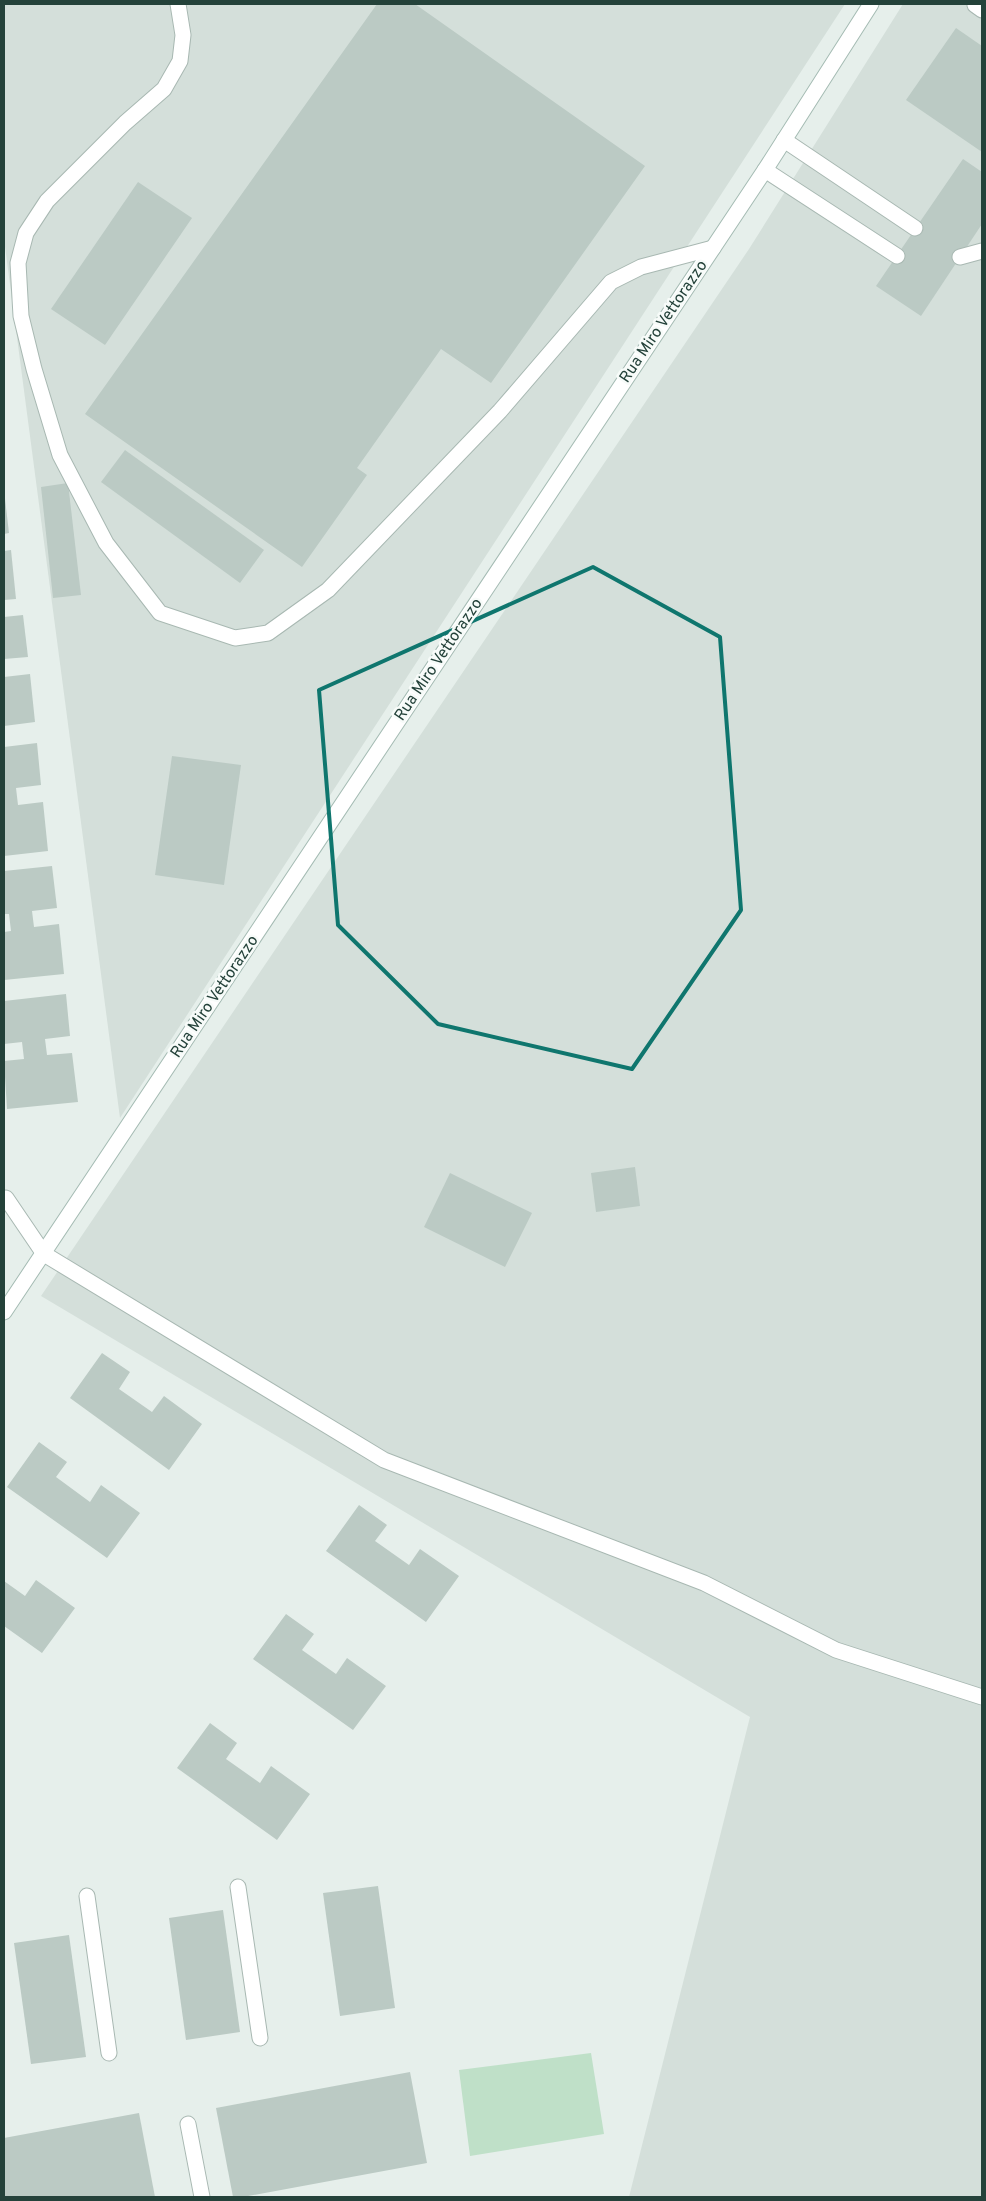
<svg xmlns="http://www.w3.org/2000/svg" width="986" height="2201" font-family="Overpass,sans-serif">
<rect width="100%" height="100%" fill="#e6efeb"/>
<!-- built -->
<g fill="#d4dfda">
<polygon points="4,4 845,4 120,1118 4,239"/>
<polygon points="903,4 982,4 982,2197 629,2197 750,1717 41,1296 749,249"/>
</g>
<!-- green -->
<polygon fill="#bfe0c8" points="591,2053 604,2134 470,2156 459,2070"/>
<!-- building -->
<g fill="#bbcac4">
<polygon points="377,4 415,4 645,166 491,383 441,349 357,468 367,475 302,567 85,414"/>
<polygon points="956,28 982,46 982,152 906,100"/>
<polygon points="963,159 982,172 982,224 921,316 876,286"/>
<polygon points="138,182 192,218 105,345 51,309"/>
<polygon points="125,450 264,550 240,583 101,482"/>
<polygon points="68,483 81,595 53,598 41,487"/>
<polygon points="4,490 9,533 4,534"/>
<polygon points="11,550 16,599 4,600 4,551"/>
<polygon points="23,615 28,657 4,659 4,617"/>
<polygon points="30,674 35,722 4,726 4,677"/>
<polygon points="37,743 41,785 16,788 18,805 43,802 48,851 4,856 4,747"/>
<polygon points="172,756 241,765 224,885 155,875"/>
<polygon points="52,866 57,908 32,911 34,927 59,924 64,974 4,980 4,932 11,931 9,914 4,914 4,871"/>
<polygon points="66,994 70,1036 45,1039 47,1055 72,1053 78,1102 7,1109 4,1061 24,1059 22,1042 4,1044 4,1001"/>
<polygon points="635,1167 640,1206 596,1212 591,1173"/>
<polygon points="450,1173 532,1213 505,1267 424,1227"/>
<polygon points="102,1353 130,1372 119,1389 152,1412 164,1396 202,1424 169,1470 70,1398"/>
<polygon points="39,1442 67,1462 56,1477 90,1502 101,1485 140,1513 107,1558 7,1487"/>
<polygon points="359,1505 387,1525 375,1541 409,1565 420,1549 459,1576 426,1622 326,1551"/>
<polygon points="36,1580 75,1608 42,1653 4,1626 4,1581 25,1596"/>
<polygon points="286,1614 314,1634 302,1650 336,1674 347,1658 386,1686 353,1730 253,1659"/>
<polygon points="210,1723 237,1743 226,1759 260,1783 271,1766 310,1794 277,1840 177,1768"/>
<polygon points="378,1886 395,2008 340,2016 323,1893"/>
<polygon points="223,1910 240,2032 186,2040 169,1918"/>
<polygon points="69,1935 86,2057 31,2064 14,1943"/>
<polygon points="410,2072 427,2163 243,2197 233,2197 216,2108"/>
<polygon points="139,2113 155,2197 4,2197 4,2138"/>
</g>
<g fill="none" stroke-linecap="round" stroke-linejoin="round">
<!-- lane casing -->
<g stroke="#a8b8b2" stroke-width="17">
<g id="lane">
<polyline points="178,4 183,35 180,61 164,89 125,123 47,201 26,233 18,263 21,316 34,369 60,455 106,543 160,613 235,638 268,633 328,590 500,411 611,282 641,267 713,248"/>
<polyline points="975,5 982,10"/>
<polyline points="784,140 915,228"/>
<polyline points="765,170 897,256"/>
<polyline points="960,257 982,251"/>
<polyline points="6,1198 44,1254 384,1460 704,1583 836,1650 982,1697"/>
<polyline points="238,1887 260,2038"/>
<polyline points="87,1896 109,2053"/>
<polyline points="188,2124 202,2197"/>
</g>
</g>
<!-- secondary casing -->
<g stroke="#a4bbb3" stroke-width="17">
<polyline id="secondary" points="4,1312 765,170 871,4"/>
</g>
<!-- lane -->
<use href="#lane" stroke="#fff" stroke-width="15"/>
<!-- secondary -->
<use href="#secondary" stroke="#fff" stroke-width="15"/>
</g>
<!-- marked area -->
<path fill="none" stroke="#0f766e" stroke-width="4" stroke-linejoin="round" d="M593,567L720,637L741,910L632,1069L438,1024L338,925L319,690Z"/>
<g text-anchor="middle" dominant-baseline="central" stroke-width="5" stroke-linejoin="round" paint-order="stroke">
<!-- street labels -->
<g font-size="16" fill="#24423a" stroke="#f7fbf9">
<text transform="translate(664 322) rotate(-56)">Rua Miro Vettorazzo</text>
<text transform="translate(439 660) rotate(-56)">Rua Miro Vettorazzo</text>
<text transform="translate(215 997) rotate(-56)">Rua Miro Vettorazzo</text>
</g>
</g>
<!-- border -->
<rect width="986" height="2201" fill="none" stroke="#24423a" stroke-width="10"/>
</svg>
